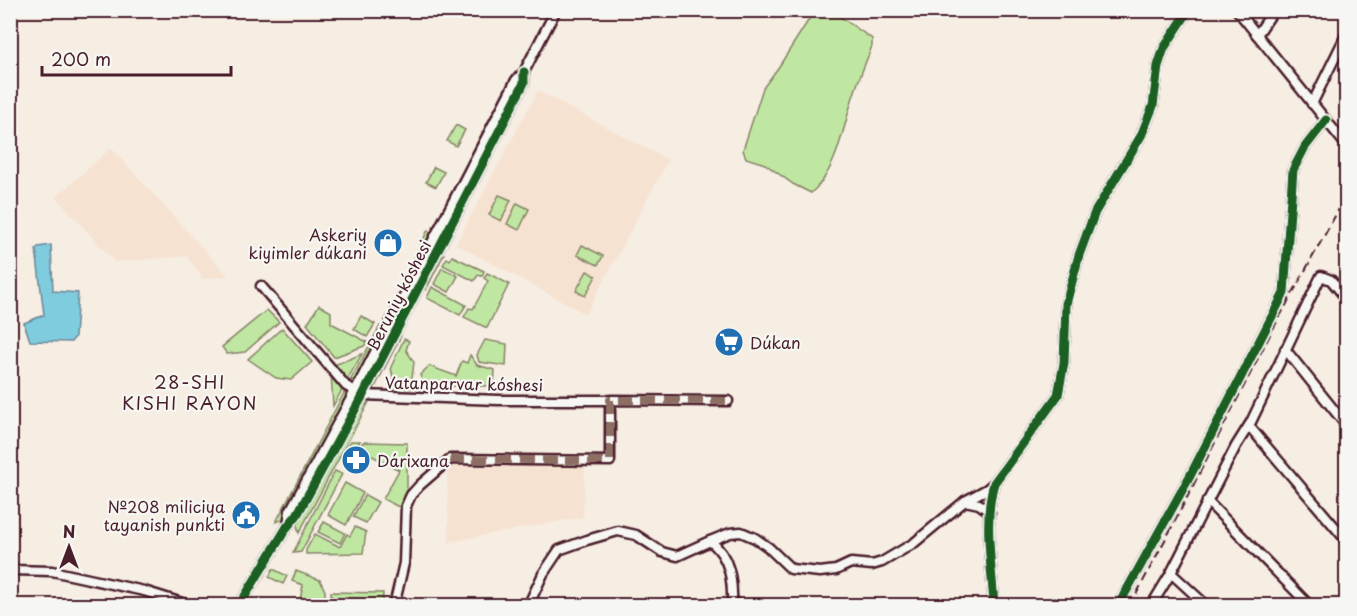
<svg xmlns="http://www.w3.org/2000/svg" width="1357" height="616" font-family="'Playpen Sans',sans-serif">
<rect width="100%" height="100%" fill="#f6ede3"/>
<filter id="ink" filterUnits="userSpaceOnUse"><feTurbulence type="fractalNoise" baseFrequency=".0167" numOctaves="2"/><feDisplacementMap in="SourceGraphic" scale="12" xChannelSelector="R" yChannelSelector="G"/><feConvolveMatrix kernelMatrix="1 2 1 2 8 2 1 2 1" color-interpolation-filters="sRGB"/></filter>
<g filter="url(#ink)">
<!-- built -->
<g fill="#f6e2d0">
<polygon points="538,91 668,160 586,314 456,244"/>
<polygon points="111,148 228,276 203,279 187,256 115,262 56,197"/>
<polygon points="447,464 585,464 583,517 449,542"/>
</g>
<!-- green -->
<g fill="#c0e7a2" stroke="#858366" stroke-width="1.5">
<path d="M813,13L839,16L872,39V46C866,62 859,78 854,94C843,126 838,170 811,193L793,184L765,164L746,158L743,150L763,88L778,68Z"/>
<polygon points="456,125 465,130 456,146 447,141"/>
<polygon points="434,167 444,172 436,187 426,182"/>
<polygon points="499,195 511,200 501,221 489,215"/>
<polygon points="517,203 529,209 519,230 507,224"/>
<polygon points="428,230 432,235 411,279 406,274"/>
<polygon points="582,245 603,256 598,265 577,255"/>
<polygon points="441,251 444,254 426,290 423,287"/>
<polygon points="452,256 484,271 482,276 478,275 474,281 443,265 447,258 450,260"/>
<polygon points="442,268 458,276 449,292 434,284"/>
<polygon points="587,271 596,276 585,296 576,291"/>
<polygon points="487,273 509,284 487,328 464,317 469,308 473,309 488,281 484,278"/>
<polygon points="432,287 466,305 460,315 427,298"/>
<polygon points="319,305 331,312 331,323 367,342 364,346 334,357 307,324"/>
<polygon points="267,310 279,322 245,352 227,354 222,347"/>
<polygon points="361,316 375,324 367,337 354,329"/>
<polygon points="380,326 384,328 358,378 350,381"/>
<polygon points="282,328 312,362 291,380 276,378 248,359"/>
<polygon points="398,334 401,336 374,389 373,385"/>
<polygon points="404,339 409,341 406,350 414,362 412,378 416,388 395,388 391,367"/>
<polygon points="485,340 507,344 506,366 479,362 477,355"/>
<polygon points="362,354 347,380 334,365"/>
<polygon points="470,355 477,365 495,370 494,386 424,386 420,375 429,366 456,376 462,361 467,363"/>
<polygon points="331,372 343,388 333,406"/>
<polygon points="345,391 346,402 284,519 276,522"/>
<polygon points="369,402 299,533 297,525 361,408"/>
<polygon points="351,441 360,441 351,458 344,454"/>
<polygon points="363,442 407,443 407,503 401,508 383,499 399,470 359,449"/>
<polygon points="335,471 342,474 301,552 293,553"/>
<polygon points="345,483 363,493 346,525 328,515"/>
<polygon points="365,495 378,502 366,523 353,517"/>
<polygon points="324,522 345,533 340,543 318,532"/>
<polygon points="355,527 366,532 363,553 306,554 306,550 315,534 340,547 347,534 350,536"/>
<polygon points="273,569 287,576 283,584 269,577"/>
<polygon points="296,571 320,580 325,591 325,604 319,605 300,600 303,585 292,581"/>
<polygon points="331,592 383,593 382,605 332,605"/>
</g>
<!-- water -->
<polygon fill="#80ccdf" stroke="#6a8797" stroke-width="1.5" points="51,245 53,291 78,293 75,337 71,342 30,341 24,323 44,315 36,249 38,247"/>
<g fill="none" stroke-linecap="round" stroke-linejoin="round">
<!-- minor casing -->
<g stroke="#4a1f2b" stroke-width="13">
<g id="minor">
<polyline points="1237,10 1346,145"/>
<polyline points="1257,35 1274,10"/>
<polyline points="1312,104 1346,35"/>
<polyline points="261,286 346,386 363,395 498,400 606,400"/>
<polyline points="1285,349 1346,425"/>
<polyline points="1249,426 1346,540"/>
<polyline points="965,501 979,504 990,512"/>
<polyline points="1207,501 1310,606"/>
<polyline points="288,525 290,511 355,391 516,80 524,72 556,10"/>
<polyline points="710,541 730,533 741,532 755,538 768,547 791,569 820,572 836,570 851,563 872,565 882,562 914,543 965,501 987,489 994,483"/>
<polyline points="10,570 52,571 144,591 192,606"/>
<polyline points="1171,573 1207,606"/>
<polyline points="239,606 287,527 297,515 363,395 524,83 524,72"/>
<polyline points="394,606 404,563 406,506 411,495 420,485 450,459 610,461 610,400 728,401"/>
<path d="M528,606L543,574L559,550L587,540L618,531L636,535L662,552L677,556L710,541C730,556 733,581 732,606"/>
<path d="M994,606C992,566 983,521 994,483L1058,395L1064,363L1066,304L1079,255L1095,212L1141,136L1153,106L1158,66L1164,48L1189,10"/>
<polyline points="1118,606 1190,476 1284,293 1293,170 1305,147 1326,120"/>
<polyline points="1151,606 1171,573 1236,446 1251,422 1321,276 1331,280 1346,298"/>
</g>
</g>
<!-- minor -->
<use href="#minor" stroke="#f6f6f2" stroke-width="8"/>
<!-- rail -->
<polyline stroke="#4a1f2b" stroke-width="2" stroke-dasharray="9 4.5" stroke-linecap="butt" points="1130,606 1174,523 1273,329 1346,196"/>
<!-- quiet -->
<polyline stroke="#8d6e63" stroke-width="8" stroke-dasharray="15 8" stroke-linecap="butt" points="450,459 610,461 610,400 728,401"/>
<!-- cycleway casing -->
<g stroke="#f6f6f2" stroke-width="13">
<g id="cycleway">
<polyline points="239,606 287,527 297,515 363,395 524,83 524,72"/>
<path d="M994,606C992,566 983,521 994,483L1058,395L1064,363L1066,304L1079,255L1095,212L1141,136L1153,106L1158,66L1164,48L1189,10"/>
<polyline points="1118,606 1190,476 1284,293 1293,170 1305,147 1326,120"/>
</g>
</g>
<!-- cycleway -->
<use href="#cycleway" stroke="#1b5e20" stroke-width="9"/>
</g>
</g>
<!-- icons -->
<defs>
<g id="shop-disc" transform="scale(1.5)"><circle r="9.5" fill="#1f6fb2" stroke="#f6f6f2"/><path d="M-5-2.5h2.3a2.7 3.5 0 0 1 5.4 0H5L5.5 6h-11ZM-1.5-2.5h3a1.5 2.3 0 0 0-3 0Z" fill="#fff"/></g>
<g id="supermarket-disc" transform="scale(1.5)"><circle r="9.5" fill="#1f6fb2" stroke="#f6f6f2"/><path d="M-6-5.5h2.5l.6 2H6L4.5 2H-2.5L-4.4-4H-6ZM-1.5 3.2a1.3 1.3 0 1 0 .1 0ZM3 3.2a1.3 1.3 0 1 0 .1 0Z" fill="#fff"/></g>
<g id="pharmacy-disc" transform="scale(1.5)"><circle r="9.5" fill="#1f6fb2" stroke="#f6f6f2"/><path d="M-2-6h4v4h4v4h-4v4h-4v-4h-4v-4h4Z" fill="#fff"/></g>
<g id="civic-disc" transform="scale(1.5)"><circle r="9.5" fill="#1f6fb2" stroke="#f6f6f2"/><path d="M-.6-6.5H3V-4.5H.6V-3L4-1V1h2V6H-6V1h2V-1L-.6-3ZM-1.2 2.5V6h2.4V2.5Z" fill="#fff"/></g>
</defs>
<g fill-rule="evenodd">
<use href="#shop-disc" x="388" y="243"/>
<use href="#supermarket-disc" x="729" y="342"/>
<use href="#pharmacy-disc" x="356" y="460"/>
<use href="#civic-disc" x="246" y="515"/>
</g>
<g text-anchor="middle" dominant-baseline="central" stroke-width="4.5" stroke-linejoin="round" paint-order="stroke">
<!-- poi labels -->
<g font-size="16" fill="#4a1f2b" stroke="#f6f6f2" text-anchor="end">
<text x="367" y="234">Askeriy<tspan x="367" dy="18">kiyimler dúkani</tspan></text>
<text x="750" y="342" text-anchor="start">Dúkan</text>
<text x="377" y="460" text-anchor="start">Dárixana</text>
<text x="225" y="506">№208 miliciya<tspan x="225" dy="18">tayanish punkti</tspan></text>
</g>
<!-- street labels -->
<g font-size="16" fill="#4a1f2b" stroke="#f6f6f2">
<text transform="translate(398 295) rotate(-63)">Beruniy kóshesi</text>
<text transform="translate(464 383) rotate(1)">Vatanparvar kóshesi</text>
</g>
<!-- neighbourhood labels -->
<g font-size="18" letter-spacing="1.5" fill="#4a1f2b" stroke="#f6f6f2">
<text x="190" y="381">28-SHI<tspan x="190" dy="21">KISHI RAYON</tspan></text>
</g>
</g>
<!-- margin -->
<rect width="1357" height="616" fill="none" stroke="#f6f6f2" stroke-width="36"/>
<rect x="18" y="18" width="1321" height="580" fill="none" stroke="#4a1f2b" stroke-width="2" filter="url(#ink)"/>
<!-- north arrow -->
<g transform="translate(69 547)" stroke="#f6f6f2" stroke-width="4.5" paint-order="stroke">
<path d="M0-4.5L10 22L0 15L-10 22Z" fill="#4a1f2b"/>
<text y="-9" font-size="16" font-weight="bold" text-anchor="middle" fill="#4a1f2b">N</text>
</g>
<!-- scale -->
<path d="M42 66v9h189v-9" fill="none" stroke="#4a1f2b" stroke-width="3"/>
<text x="51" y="66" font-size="18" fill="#4a1f2b" stroke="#f6f6f2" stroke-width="4.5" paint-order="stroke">200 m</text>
</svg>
